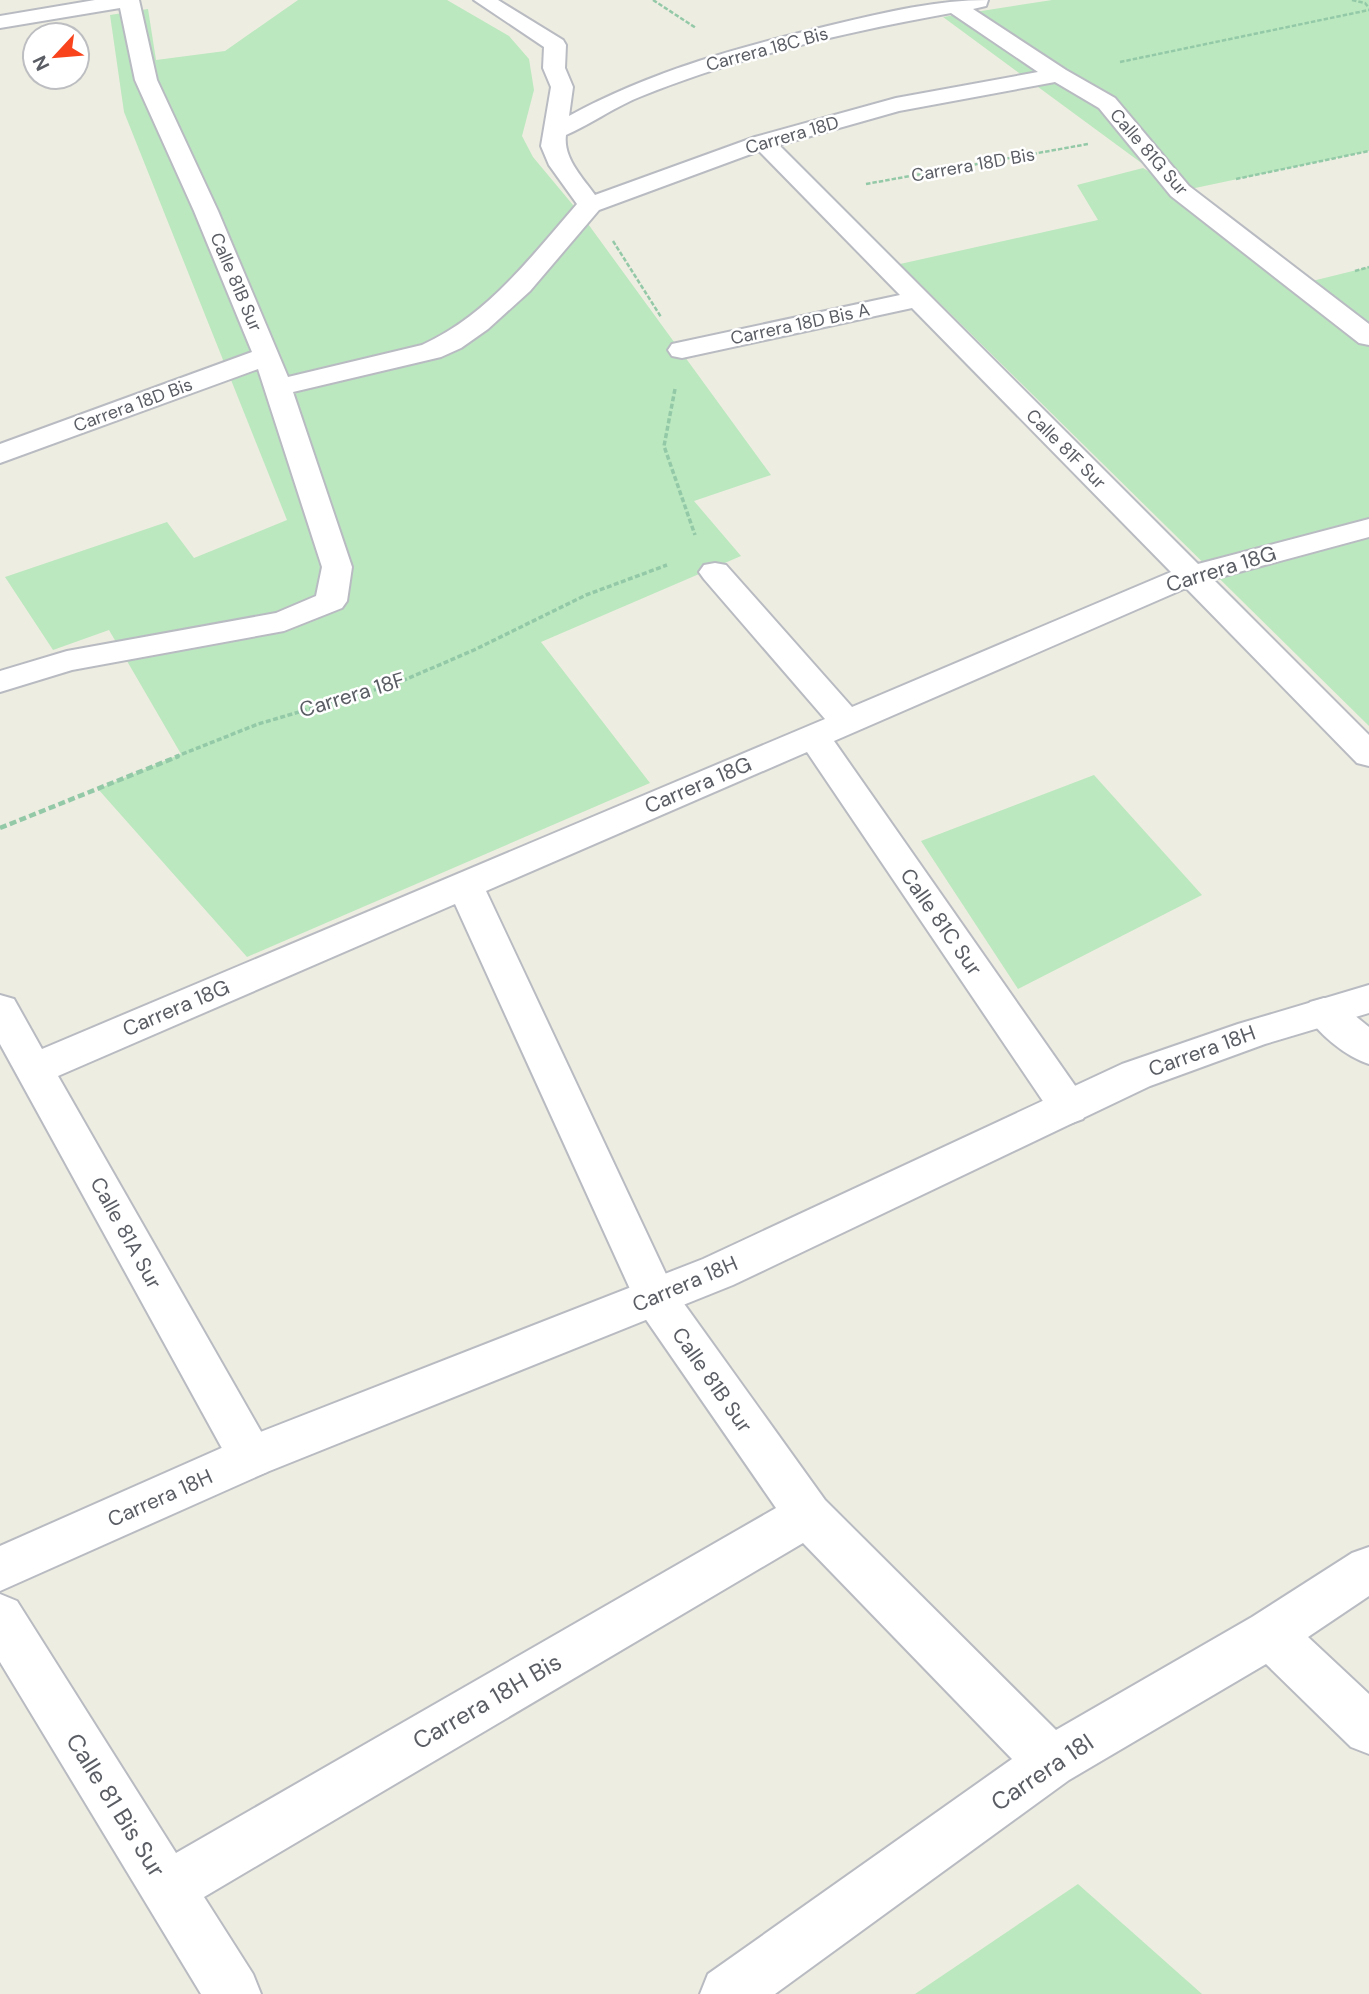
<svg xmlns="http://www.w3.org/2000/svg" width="1369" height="1994" font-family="'DM Sans',sans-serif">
<rect width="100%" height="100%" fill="#eeede1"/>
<!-- green -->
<g fill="#bbe8bf">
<polygon points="298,0 447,0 509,36 529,59 534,90 522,136 533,157 583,217 771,475 694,501 741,556 541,642 650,783 247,957 98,789 181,754 109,630 53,650 5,577 167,522 194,558 287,520 124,112 110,15 148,9 156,60 225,51"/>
<polygon points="1052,0 1369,0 1369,151 1181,191 1300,284 1369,267 1369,726 900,264 1098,220 1077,185 1143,168 1170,184 943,17"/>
<polygon points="1094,775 1202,895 1018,989 921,841"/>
<polygon points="1078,1884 1202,1994 915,1994"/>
</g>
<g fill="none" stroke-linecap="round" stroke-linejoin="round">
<!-- minor casing -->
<g stroke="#b9bbc2" stroke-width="4">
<g id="minor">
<path d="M95,0H139L157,80L218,211L288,377L422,345C487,316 531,257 577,204L549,165L541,146L551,87L543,68L544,47L474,0H498L563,40L566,45L565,68L573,87L569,116C653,70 743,46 836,24C886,12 937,0 988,0L986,6L973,9L1066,70L1115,98L1189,186L1369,324V345L1359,343L1171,196L1099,108L1055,82L899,111L779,145L1198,564L1369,519V537L1213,579L1369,735V766L1357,763L1186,588L834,741L1083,1097L1089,1108L1083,1119L1069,1124L1055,1119L807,752L486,891L672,1287L825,1500L1056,1730L1252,1617L1352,1553L1369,1547V1596L1308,1637L1369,1694V1754L1351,1747L1266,1664L1069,1780L775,1994H700L708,1974L1012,1759L803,1543L204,1897L253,1974L261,1994H201L0,1662V1594L17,1601L176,1853L776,1508L640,1311L455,904L58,1076L267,1442L274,1457L267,1472L251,1478L235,1472L0,1044V995L14,999L42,1049L825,719L704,579L699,572L704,565L715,563L726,565L852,707L1171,572L912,308L682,358L672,356L668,350L672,344L900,295L759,151L599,210L530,291L488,329L461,348L441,357L293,392L352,567L347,601L342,608L284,631L72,670L0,692V671L67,651L276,613L316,596L322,567L258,369L0,463V444L252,352L194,211L135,80L120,8L0,28V16ZM951,13L1038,72L896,98L755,137L595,195C582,177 563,158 566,135C593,123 616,106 642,96C741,56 846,32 951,13Z"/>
<path d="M1324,998L1338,1002L1369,1027V1064C1346,1057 1317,1033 1305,1012L1310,1002Z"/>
</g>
</g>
<!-- tertiary casing -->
<g stroke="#b9bbc2" stroke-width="4">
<polygon id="tertiary" points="1369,985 1369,1013 1265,1044 1150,1086 733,1285 267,1472 0,1591 0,1546 235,1442 703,1259 1122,1064 1238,1024"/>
</g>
<!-- path-far2 -->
<g stroke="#94c9a8" stroke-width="2.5" stroke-dasharray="4.5 2" stroke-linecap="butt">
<polyline points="653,0 696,28"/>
<polyline points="1352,0 1365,3 1369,8"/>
<polyline points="1120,62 1369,10"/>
<polyline points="1236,179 1369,151"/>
<polyline points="866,184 1088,144"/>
<polyline points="613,241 661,317"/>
<polyline points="1355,271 1369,267"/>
</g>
<!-- path-far1 -->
<g stroke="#94c9a8" stroke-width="3.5" stroke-dasharray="5 2.5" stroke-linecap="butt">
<polyline points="675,389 664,446 695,535"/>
<polyline points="175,757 258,724 395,684 474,650 586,595 667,565"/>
</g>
<!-- path -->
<polyline stroke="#94c9a8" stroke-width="4.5" stroke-dasharray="7 3.5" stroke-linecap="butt" points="0,828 179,756"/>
<!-- minor -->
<use href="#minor" fill="#fff" fill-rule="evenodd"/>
<!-- tertiary -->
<use href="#tertiary" fill="#fff" fill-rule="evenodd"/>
</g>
<g text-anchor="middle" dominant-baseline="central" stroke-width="5" stroke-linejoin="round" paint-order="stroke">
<!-- far-street labels -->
<g font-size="18" fill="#5a5d64" stroke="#fff">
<text transform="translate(767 49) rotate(-15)">Carrera 18C Bis</text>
<text transform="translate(792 135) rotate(-16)">Carrera 18D</text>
<text transform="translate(1149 152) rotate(49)">Calle 81G Sur</text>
<text transform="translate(973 165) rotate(-10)">Carrera 18D Bis</text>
<text transform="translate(236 282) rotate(67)">Calle 81B Sur</text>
<text transform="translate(800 324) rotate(-12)">Carrera 18D Bis A</text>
<text transform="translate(133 405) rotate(-20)">Carrera 18D Bis</text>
<text transform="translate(1066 449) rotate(45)">Calle 81F Sur</text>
</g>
<!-- street labels -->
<g font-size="21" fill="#5a5d64" stroke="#fff">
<text transform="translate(1221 569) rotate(-17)">Carrera 18G</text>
<text transform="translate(352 695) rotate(-17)">Carrera 18F</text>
<text transform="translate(698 785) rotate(-23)">Carrera 18G</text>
<text transform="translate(941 922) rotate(55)">Calle 81C Sur</text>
<text transform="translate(176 1008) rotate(-23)">Carrera 18G</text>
<text transform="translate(1202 1051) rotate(-20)">Carrera 18H</text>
<text transform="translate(126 1233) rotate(61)">Calle 81A Sur</text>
<text transform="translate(685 1284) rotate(-23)">Carrera 18H</text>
<text transform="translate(712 1380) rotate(55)">Calle 81B Sur</text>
<text transform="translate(160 1498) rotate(-24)">Carrera 18H</text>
</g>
<!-- near-street labels -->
<g font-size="24" fill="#5a5d64" stroke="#fff">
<text transform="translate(487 1701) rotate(-30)">Carrera 18H Bis</text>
<text transform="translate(1042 1772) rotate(-34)">Carrera 18I</text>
<text transform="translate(116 1805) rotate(58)">Calle 81 Bis Sur</text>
</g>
</g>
<!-- north arrow -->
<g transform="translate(56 56) rotate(244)"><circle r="33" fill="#ffffff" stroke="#bdbec1" stroke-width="2"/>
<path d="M0-5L12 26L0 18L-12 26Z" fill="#f8431d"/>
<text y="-10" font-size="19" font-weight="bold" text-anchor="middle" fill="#5a5d64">N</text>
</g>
</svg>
